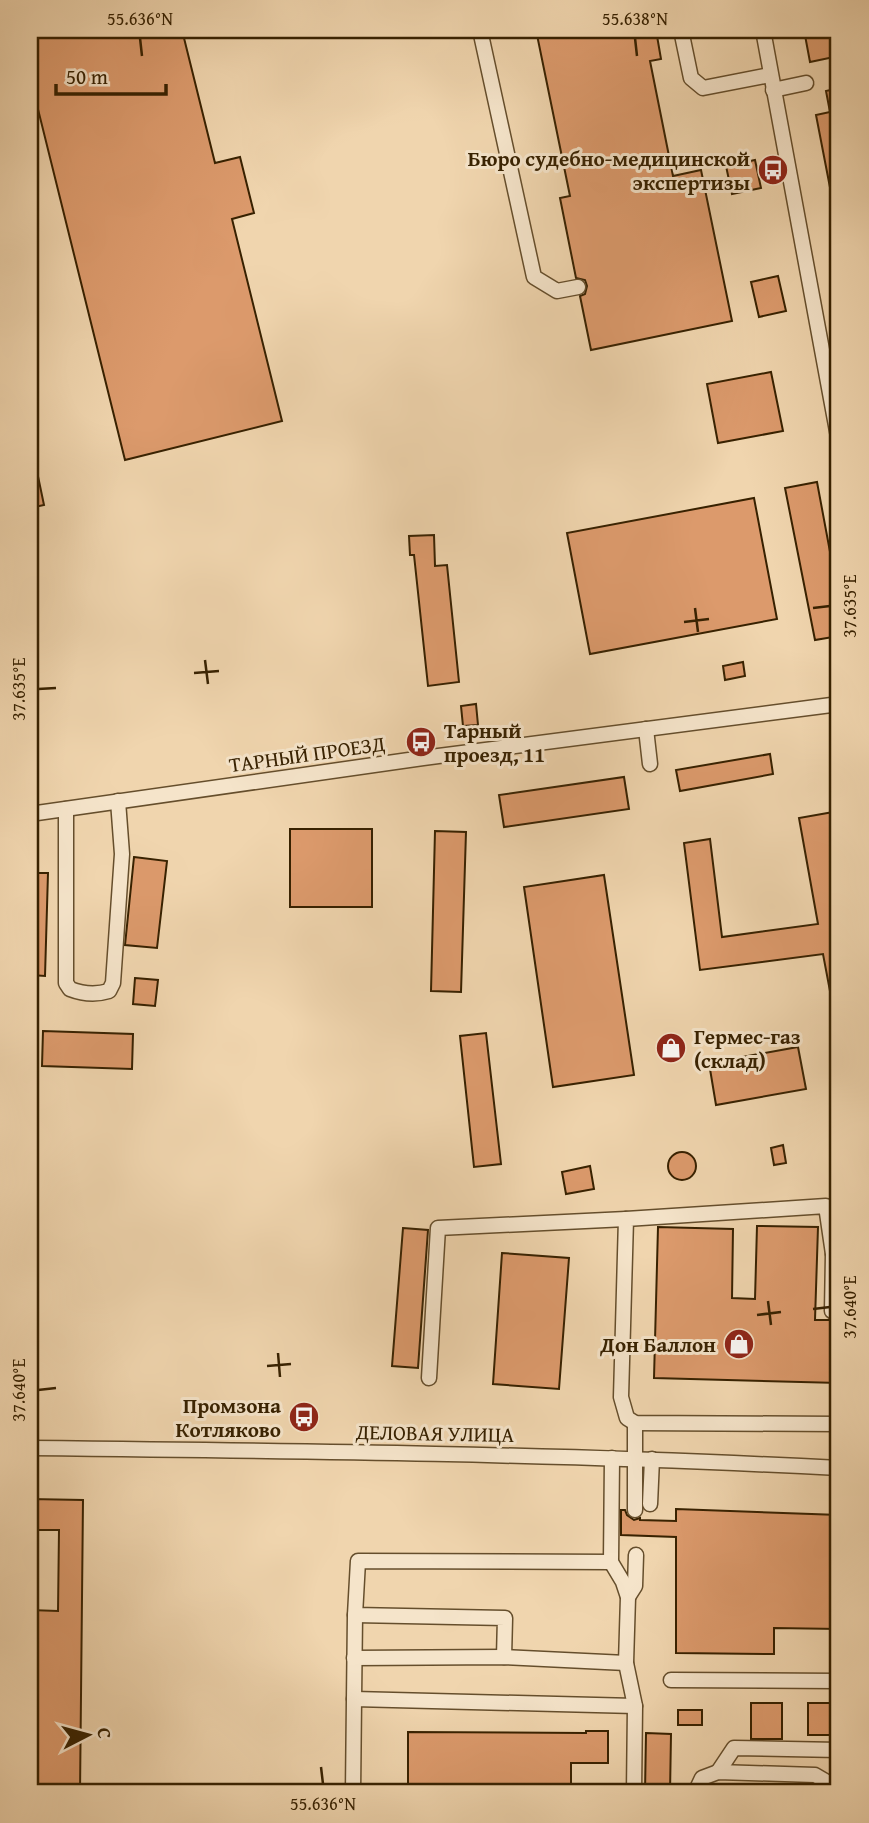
<svg xmlns="http://www.w3.org/2000/svg" width="869" height="1823" font-family="'Gentium Book Plus',serif">
<rect width="100%" height="100%" fill="#f0d5ae"/>
<filter id="stains"><feTurbulence type="fractalNoise" baseFrequency=".00286" numOctaves="4"/><feColorMatrix values="0 0 0 0 .2 0 0 0 0 .09 0 0 0 0 .02 0 0 0 .5 -.17"/></filter>
<radialGradient id="worn" r=".72"><stop offset=".6" stop-color="#630" stop-opacity="0"/><stop offset="1" stop-color="#630" stop-opacity=".3"/></radialGradient>
<!-- building -->
<g fill="#dc9a6c" stroke="#372100" stroke-width="2">
<polygon points="30,30 182,30 215,163 240,157 254,213 232,219 282,421 125,460 30,77"/>
<polygon points="536,30 656,30 661,59 650,61 673,176 701,170 732,321 591,350 580,296 585,294 587,286 585,280 576,278 560,198 570,196"/>
<polygon points="804,30 829,30 834,57 810,62"/>
<polygon points="839,88 839,203 833,203 816,115 830,112 826,91"/>
<polygon points="755,160 761,188 732,194 726,166"/>
<polygon points="778,276 786,311 759,317 751,282"/>
<polygon points="771,372 783,431 718,443 707,384"/>
<polygon points="35,462 44,505 30,508 30,463"/>
<polygon points="817,482 839,600 839,636 815,640 785,488"/>
<polygon points="754,498 777,619 590,654 567,533"/>
<polygon points="434,535 435,566 447,565 459,682 428,686 414,555 410,555 409,536"/>
<polygon points="743,662 745,676 725,680 723,666"/>
<polygon points="476,704 478,725 463,726 461,706"/>
<polygon points="770,754 773,774 680,791 676,770"/>
<polygon points="624,777 629,809 504,827 499,795"/>
<polygon points="839,811 839,1007 833,1007 823,954 700,970 684,843 710,839 722,937 818,924 799,818"/>
<rect x="290" y="829" width="82" height="78"/>
<polygon points="435,831 466,832 461,992 431,991"/>
<polygon points="134,857 167,861 157,948 125,945"/>
<polygon points="30,873 48,873 45,976 31,975 32,888 30,888"/>
<polygon points="604,875 634,1075 553,1087 524,887"/>
<polygon points="135,978 158,980 155,1006 133,1004"/>
<polygon points="43,1031 133,1034 132,1069 42,1066"/>
<polygon points="486,1033 501,1164 474,1167 460,1036"/>
<polygon points="798,1047 806,1089 716,1105 709,1063"/>
<polygon points="783,1145 786,1163 774,1165 771,1148"/>
<circle cx="682" cy="1166" r="14"/>
<polygon points="590,1166 594,1189 566,1194 562,1172"/>
<polygon points="757,1226 818,1227 815,1320 839,1320 839,1383 654,1378 658,1227 733,1229 732,1298 755,1299"/>
<polygon points="403,1228 428,1230 418,1368 392,1366"/>
<polygon points="502,1253 569,1258 559,1389 493,1384"/>
<polygon points="30,1499 83,1500 80,1793 30,1793 30,1610 58,1611 59,1530 30,1530"/>
<polygon points="676,1509 839,1515 839,1629 774,1628 774,1654 676,1653 676,1537 621,1535 621,1510 625,1510 627,1515 634,1520 640,1518 640,1520 676,1521"/>
<rect x="751" y="1703" width="31" height="36"/>
<rect x="808" y="1703" width="31" height="32"/>
<rect x="678" y="1710" width="24" height="15"/>
<polygon points="586,1731 608,1731 608,1763 571,1763 571,1793 408,1793 408,1732 586,1733"/>
<polygon points="646,1733 671,1734 670,1793 645,1793"/>
</g>
<g fill="none" stroke-linecap="round" stroke-linejoin="round">
<!-- minor casing -->
<g stroke="#654e2c" stroke-width="17">
<g id="minor">
<polyline points="480,30 534,277 557,291 578,287"/>
<polyline points="681,30 691,78 703,88 770,75"/>
<polyline points="763,30 839,442"/>
<polyline points="773,90 806,83"/>
<polyline points="646,729 650,764"/>
<path d="M66,809V983L70,989C83,994 96,995 109,991L113,983L122,854L118,801"/>
<polyline points="30,814 423,758 839,704"/>
<polyline points="839,1254 833,1254 826,1206 626,1219 621,1397 627,1418 635,1423 839,1424"/>
<polyline points="832,1311 833,1254"/>
<polyline points="429,1378 438,1228 626,1219"/>
<polyline points="635,1423 635,1510"/>
<path d="M30,1448C300,1451 570,1454 839,1468"/>
<polyline points="612,1458 611,1562 623,1582 628,1597 626,1663 635,1706 634,1793"/>
<polyline points="650,1504 652,1459"/>
<polyline points="628,1597 635,1586 636,1555"/>
<polyline points="504,1657 505,1618 355,1615 358,1561 611,1562"/>
<polyline points="354,1658 504,1657 626,1663"/>
<polyline points="671,1680 839,1681"/>
<polyline points="354,1699 355,1615"/>
<polyline points="718,1772 734,1748 839,1750"/>
<polyline points="353,1793 354,1699 635,1706"/>
<polyline points="695,1793 702,1778 718,1772 815,1775 827,1782 833,1793"/>
</g>
</g>
<!-- minor -->
<use href="#minor" stroke="#f5e4ca" stroke-width="14"/>
</g>
<!-- ticks -->
<path fill="none" stroke="#372100" stroke-width="2.5" d="M140,38L142,56M635,38L637,56M695,608L698,632M813,608L830,606M684,622L709,619M205,660L208,684M194,673L219,671M38,689L56,688M768,1301L771,1325M813,1309L830,1307M757,1315L781,1312M278,1353L280,1377M267,1366L291,1364M38,1390L56,1388M321,1767L323,1784"/>
<!-- icons -->
<defs>
<g id="bus-disc" transform="scale(1.575)"><circle r="9.5" fill="#8f2418" stroke="#f5e4ca"/><path d="M-5-6H5V4H4V6H2V4H-2V6H-4V4H-5ZM-3.5-4V0h7V-4ZM-3.5 1.2v1.5H-2V1.2ZM2 1.2v1.5H3.5V1.2Z" fill="#fff"/></g>
<g id="shop-disc" transform="scale(1.575)"><circle r="9.5" fill="#8f2418" stroke="#f5e4ca"/><path d="M-5-2.5h2.3a2.7 3.5 0 0 1 5.4 0H5L5.5 6h-11ZM-1.5-2.5h3a1.5 2.3 0 0 0-3 0Z" fill="#fff"/></g>
</defs>
<g fill-rule="evenodd">
<use href="#bus-disc" x="773" y="170"/>
<use href="#bus-disc" x="421" y="742"/>
<use href="#shop-disc" x="671" y="1048"/>
<use href="#shop-disc" x="739" y="1344"/>
<use href="#bus-disc" x="304" y="1417"/>
</g>
<g text-anchor="middle" dominant-baseline="central" stroke-width="6" stroke-linejoin="round" paint-order="stroke">
<!-- poi labels -->
<g font-size="21" font-weight="bold" fill="#372100" stroke="#f5e4ca" text-anchor="end">
<text x="750" y="158">Бюро судебно-медицинской<tspan x="750" dy="24">экспертизы</tspan></text>
<text x="444" y="730" text-anchor="start">Тарный<tspan x="444" dy="24">проезд, 11</tspan></text>
<text x="694" y="1036" text-anchor="start">Гермес-газ<tspan x="694" dy="24">(склад)</tspan></text>
<text x="716" y="1344">Дон Баллон</text>
<text x="281" y="1405">Промзона<tspan x="281" dy="24">Котляково</tspan></text>
</g>
<!-- street labels -->
<g font-size="21" fill="#372100" stroke="#f5e4ca">
<text transform="translate(307 754) rotate(-8)">ТАРНЫЙ ПРОЕЗД</text>
<text transform="translate(435 1433) rotate(1)">ДЕЛОВАЯ УЛИЦА</text>
</g>
</g>
<!-- margin -->
<rect width="869" height="1823" fill="none" stroke="#f0d5ae" stroke-width="77"/>
<!-- north arrow -->
<g transform="translate(88 1735) rotate(84)" stroke="#f5e4ca" stroke-width="5" paint-order="stroke">
<path d="M0-5L12 26L0 18L-12 26Z" fill="#372100"/>
<text y="-10" font-size="19" font-weight="bold" text-anchor="middle" fill="#372100">С</text>
</g>
<!-- scale -->
<path d="M56 84v10h110v-10" fill="none" stroke="#372100" stroke-width="3.5"/>
<text x="66" y="84" font-size="21" fill="#372100" stroke="#f5e4ca" stroke-width="5" paint-order="stroke">50 m</text>
<rect x="38" y="38" width="792" height="1746" fill="none" stroke="#372100" stroke-width="2.5"/>
<g font-size="18" text-anchor="middle" fill="#372100">
<text x="140" y="25">55.636°N</text>
<text x="635" y="25">55.638°N</text>
<text transform="translate(850 606) rotate(-90)" y="6">37.635°E</text>
<text transform="translate(19 689) rotate(-90)" y="6">37.635°E</text>
<text transform="translate(850 1307) rotate(-90)" y="6">37.640°E</text>
<text transform="translate(19 1390) rotate(-90)" y="6">37.640°E</text>
<text x="323" y="1810">55.636°N</text>
</g>
<rect width="100%" height="100%" filter="url(#stains)"/>
<rect width="100%" height="100%" fill="url(#worn)"/>
</svg>
